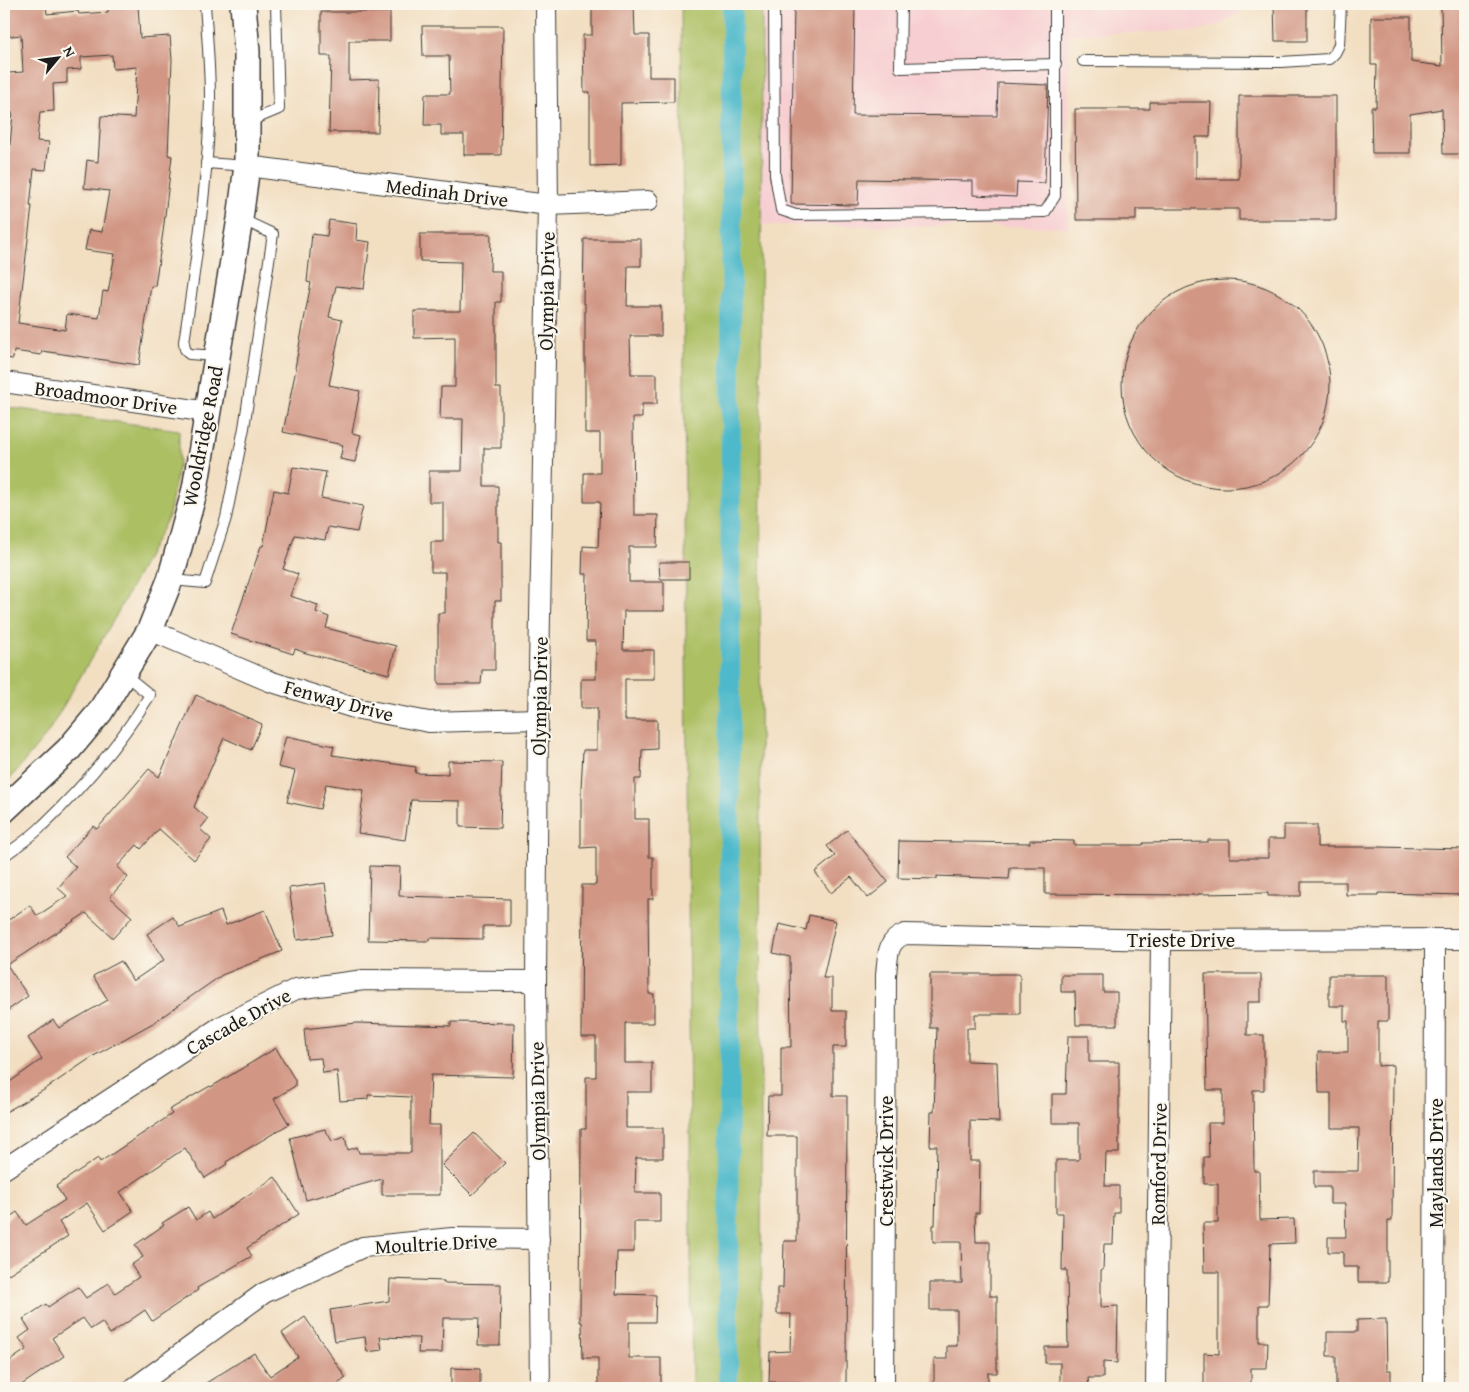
<svg xmlns="http://www.w3.org/2000/svg" width="1469" height="1392" font-family="'Gentium Book Plus',serif">
<rect width="100%" height="100%" fill="#fbf7ec"/>
<filter id="ink" filterUnits="userSpaceOnUse"><feTurbulence type="fractalNoise" baseFrequency=".02" numOctaves="2"/><feDisplacementMap in="SourceGraphic" scale="10" xChannelSelector="R" yChannelSelector="G"/><feConvolveMatrix kernelMatrix="1 2 1 2 8 2 1 2 1" color-interpolation-filters="sRGB"/></filter>
<filter id="wash" filterUnits="userSpaceOnUse"><feTurbulence type="fractalNoise" baseFrequency=".0096" numOctaves="4" result="noise"/><feDisplacementMap in="SourceGraphic" scale="20" xChannelSelector="R" yChannelSelector="G"/><feGaussianBlur stdDeviation="1.12" result="paint"/><feColorMatrix in="noise" values="0 0 0 0 0 0 0 0 0 0 0 0 0 0 0 0 0 1.4 0 .05"/><feComposite in="paint" operator="in"/></filter>
<g filter="url(#wash)">
<rect width="100%" height="100%" fill="#f2dec1"/>
<!-- built -->
<g fill="#f7cfd2">
<polygon points="762,4 1070,4 1068,227 761,225"/>
<polygon points="1071,4 1246,4 1246,8 1221,24 1198,31 1071,34"/>
</g>
<!-- green -->
<g fill="#acbf63" stroke="#646e40">
<polygon points="681,4 762,4 760,806 762,1388 692,1388"/>
<polygon points="4,407 179,430 179,462 169,516 117,614 47,734 4,786"/>
</g>
<g fill="none" stroke-linecap="round" stroke-linejoin="round">
<!-- canal -->
<polyline stroke="#4eb9ca" stroke-width="20" points="728,1388 732,4"/>
</g>
<g id="blocks">
<!-- building -->
<g fill="#d19684" fill-rule="evenodd">
<path d="M4,4H46L47,14L78,11L79,14L108,12V4H138L140,38L170,36L172,60L168,155L172,156L163,232L155,286H151L139,365L42,351L41,355L14,351L13,359L4,358V208L13,113H10L8,73L23,72L21,35L4,37ZM112,55L113,69L137,67L134,118L101,116L98,162L87,160L84,188L109,191L102,232L89,230L85,250L115,254L108,292L103,291L99,318L67,314L65,330L18,323L32,206H30L34,169L46,170L49,142L37,141L40,112L54,111L53,84L67,83V70L81,69V57Z"/>
<polygon points="592,4 634,4 635,35 649,35 649,77 674,77 674,102 621,103 621,165 590,166 590,92 584,92 583,35 592,35"/>
<polygon points="794,4 855,4 853,115 997,116 998,83 1048,85 1045,183 1017,182 1016,197 973,195 973,181 859,179 858,205 791,204"/>
<polygon points="1274,4 1307,4 1307,41 1275,41"/>
<polygon points="1441,4 1465,4 1465,154 1443,154 1442,109 1410,114 1410,153 1372,153 1371,107 1376,107 1377,65 1371,65 1371,17 1411,17 1411,62 1442,66"/>
<polygon points="321,12 390,12 390,41 349,41 349,80 379,79 378,132 329,132 331,56 321,56"/>
<polygon points="422,26 503,26 501,155 464,155 464,135 441,135 441,125 424,125 425,94 450,94 449,56 423,56"/>
<polygon points="1239,96 1336,96 1336,220 1239,220 1239,209 1136,209 1136,220 1076,220 1075,109 1150,109 1150,102 1211,102 1210,137 1196,137 1196,179 1239,179"/>
<polygon points="329,220 357,224 356,240 370,242 364,289 336,286 329,317 342,320 329,385 360,391 352,433 361,435 355,462 340,459 343,445 283,432 296,369 295,368 311,283 307,282 312,234 327,236"/>
<polygon points="420,234 491,234 490,271 501,271 501,302 496,302 496,388 501,388 501,448 484,448 484,486 498,486 498,542 501,542 501,601 495,601 495,670 482,670 481,684 438,684 438,613 445,613 445,572 431,572 431,542 443,542 443,502 429,502 429,471 462,471 463,419 440,419 441,387 455,387 455,337 414,338 414,311 460,311 461,262 420,261"/>
<polygon points="584,239 641,239 641,266 628,266 627,306 661,306 661,336 630,336 631,374 657,374 657,404 642,404 642,418 633,418 634,515 658,515 657,547 629,547 629,582 664,582 664,611 624,611 623,650 654,650 654,679 625,679 625,720 657,720 657,749 642,750 641,779 635,779 635,819 649,819 649,857 653,857 653,899 648,899 649,994 654,994 654,1023 625,1023 625,1063 652,1063 652,1092 626,1092 626,1128 663,1128 663,1158 636,1158 635,1193 660,1193 660,1222 634,1222 634,1252 617,1252 616,1294 656,1295 655,1322 629,1322 629,1358 661,1358 661,1387 598,1387 598,1358 583,1358 582,1322 580,1322 581,1129 586,1129 586,1077 596,1077 596,1037 581,1037 582,885 596,885 596,847 581,848 581,790 583,750 597,750 597,708 581,708 581,679 596,679 596,641 586,641 587,574 582,574 583,546 598,547 600,502 584,502 584,473 600,473 600,433 585,433 585,303 583,303"/>
<circle cx="1226" cy="384" r="104"/>
<polygon points="293,467 326,472 321,498 363,506 357,532 328,527 325,540 295,535 283,569 298,574 290,596 318,605 316,612 329,617 326,628 396,646 389,674 306,653 295,649 293,654 231,634 261,546 263,546 274,490 288,493"/>
<polygon points="659,562 689,562 689,579 660,579"/>
<polygon points="196,695 262,724 251,750 224,738 194,807 208,819 200,829 211,839 194,860 159,829 141,849 137,845 117,867 128,877 110,897 132,917 113,938 86,913 7,965 28,996 4,1013 4,923 30,905 37,916 67,896 58,888 76,867 65,857 93,826 97,829 149,769 159,777"/>
<polygon points="286,736 334,746 332,755 416,767 415,773 448,774 448,761 502,762 500,828 460,827 460,801 411,800 405,840 358,833 364,790 326,784 320,809 287,802 295,771 278,767"/>
<polygon points="1284,825 1317,825 1317,847 1378,847 1465,849 1465,895 1378,893 1378,895 1346,895 1346,882 1301,882 1301,896 1268,896 1268,893 1198,894 1198,895 1045,894 1045,868 1010,868 1009,879 937,876 937,879 898,878 899,841 1030,843 1030,840 1074,841 1074,845 1143,845 1143,843 1208,842 1208,840 1230,840 1230,858 1268,858 1268,839 1284,839"/>
<polygon points="847,830 888,882 868,898 851,877 831,893 815,872 835,856 827,846"/>
<polygon points="370,866 400,867 399,896 510,899 510,926 483,926 483,939 429,938 429,941 368,940"/>
<polygon points="325,883 332,935 297,940 289,888"/>
<polygon points="265,910 282,951 222,975 153,1023 92,1057 44,1090 4,1113 4,1086 42,1059 28,1038 53,1020 59,1028 108,1000 93,976 121,961 133,981 164,960 147,934 173,917 180,927 221,911 226,925"/>
<polygon points="809,915 836,921 823,978 832,978 832,1011 846,1011 846,1047 833,1047 833,1096 847,1096 846,1388 800,1388 800,1382 769,1382 770,1352 790,1351 791,1314 777,1314 777,1288 783,1288 784,1241 797,1241 797,1136 767,1136 768,1096 781,1096 781,1047 791,1047 790,957 773,953 779,924 806,930"/>
<polygon points="930,974 1020,974 1020,1014 975,1014 975,1028 967,1028 967,1061 997,1062 999,1122 970,1121 970,1161 980,1161 979,1213 975,1213 976,1242 990,1242 990,1296 997,1296 997,1373 988,1373 988,1388 934,1388 934,1359 947,1359 947,1346 957,1346 957,1310 930,1310 930,1283 962,1283 961,1242 933,1242 933,1225 935,1225 937,1146 930,1146 931,1112 934,1112 937,1028 930,1028"/>
<polygon points="1205,974 1261,974 1261,1002 1247,1002 1247,1035 1264,1035 1264,1090 1253,1090 1254,1171 1259,1171 1260,1220 1294,1219 1295,1243 1270,1244 1268,1305 1259,1305 1259,1342 1268,1342 1267,1368 1251,1368 1251,1388 1204,1388 1204,1353 1219,1354 1219,1272 1204,1272 1203,1223 1218,1223 1218,1184 1204,1184 1204,1157 1209,1157 1208,1123 1223,1123 1223,1090 1207,1090"/>
<polygon points="1061,975 1103,975 1103,992 1117,992 1117,1025 1076,1025 1075,992 1061,992"/>
<polygon points="1329,975 1388,975 1388,1021 1378,1021 1378,1066 1393,1065 1392,1221 1388,1221 1388,1282 1358,1282 1358,1267 1343,1267 1343,1252 1328,1252 1328,1237 1346,1237 1345,1204 1330,1204 1330,1187 1314,1187 1314,1171 1358,1171 1359,1128 1331,1128 1331,1093 1319,1093 1318,1052 1348,1052 1348,1021 1344,1021 1344,1006 1329,1006"/>
<polygon points="451,1022 514,1023 513,1077 431,1075 429,1125 440,1125 440,1195 382,1195 382,1179 306,1200 290,1138 325,1129 332,1141 345,1137 348,1150 357,1147 359,1153 411,1153 411,1097 368,1095 368,1099 340,1101 337,1071 323,1073 321,1058 307,1059 304,1029 357,1023 451,1026"/>
<polygon points="1068,1036 1089,1036 1089,1062 1119,1062 1119,1153 1106,1153 1105,1186 1119,1186 1119,1213 1114,1213 1113,1244 1104,1244 1103,1270 1101,1270 1101,1307 1118,1306 1117,1363 1103,1362 1103,1378 1088,1378 1089,1388 1060,1388 1060,1363 1045,1363 1045,1347 1068,1347 1067,1270 1062,1270 1063,1213 1056,1213 1056,1160 1079,1160 1079,1123 1052,1123 1052,1094 1066,1094"/>
<polygon points="276,1048 295,1080 295,1086 274,1099 289,1124 226,1162 227,1164 205,1178 185,1148 120,1192 133,1211 105,1230 87,1203 59,1222 68,1236 4,1277 4,1221 17,1212 26,1225 65,1200 56,1186 98,1158 100,1162 172,1114 169,1110 210,1086 211,1087"/>
<polygon points="474,1133 505,1163 472,1195 442,1165"/>
<polygon points="275,1177 299,1214 247,1248 252,1256 197,1288 198,1290 152,1321 145,1310 110,1334 102,1322 91,1329 83,1318 52,1338 64,1356 17,1388 4,1388 4,1365 27,1349 19,1338 30,1330 23,1319 46,1304 48,1307 78,1287 86,1298 109,1283 115,1293 139,1277 131,1265 143,1257 135,1245 164,1225 162,1223 188,1207 196,1220 208,1212 212,1219"/>
<polygon points="390,1279 444,1281 444,1283 501,1284 500,1345 478,1345 479,1318 443,1318 442,1353 418,1353 419,1338 380,1337 382,1350 367,1352 365,1337 335,1341 330,1310 389,1301"/>
<polygon points="305,1317 346,1378 331,1388 198,1388 254,1353 270,1376 298,1357 282,1333"/>
<polygon points="1386,1319 1387,1370 1391,1370 1391,1388 1349,1388 1349,1386 1336,1386 1336,1356 1327,1356 1327,1332 1357,1332 1357,1320"/>
<polygon points="451,1368 480,1369 480,1388 451,1388"/>
</g>
</g>
</g>
<g filter="url(#ink)">
<use href="#blocks" fill-opacity="0" stroke="#3c3935" stroke-width="1"/>
<g fill="none" stroke-linecap="round" stroke-linejoin="round">
<!-- service casing -->
<g stroke="#3c3935" stroke-width="12">
<g id="service">
<path d="M205,4C207,35 210,68 210,99C208,181 196,262 184,342L185,349L189,354L217,356"/>
<polyline points="774,4 775,175 781,210 796,215 1045,212 1055,196 1055,4"/>
<polyline points="901,4 900,68 1056,64"/>
<polyline points="1083,61 1281,62 1329,59 1335,53 1339,45 1341,4"/>
<polyline points="248,122 279,109 276,4"/>
<polyline points="206,163 247,166"/>
<polyline points="171,580 205,583 226,518 244,428 273,234 241,219"/>
<path d="M4,856C17,846 32,837 43,825C84,786 120,743 150,695L124,674"/>
</g>
</g>
<!-- minor casing -->
<g stroke="#3c3935" stroke-width="22">
<g id="minor">
<polyline points="247,166 548,205 648,201"/>
<polyline points="4,382 208,412"/>
<polyline points="150,630 269,681 354,708 429,722 538,719"/>
<polyline points="4,1169 220,1027 296,989 364,980 536,981"/>
<polyline points="134,1388 264,1293 363,1247 452,1238 539,1239"/>
<polyline points="540,1388 536,981 538,719 548,205 546,4"/>
<path d="M884,1388L886,975C888,957 886,941 905,934L1161,940L1465,939"/>
<polyline points="1156,1388 1161,940"/>
<polyline points="1434,1388 1435,939"/>
</g>
</g>
<!-- tertiary casing -->
<g stroke="#3c3935" stroke-width="28">
<polyline id="tertiary" points="4,810 69,749 100,712 150,630 170,580 195,489 240,219 247,166 247,52 243,4"/>
</g>
<!-- service -->
<use href="#service" stroke="#fff" stroke-width="10"/>
<!-- minor -->
<use href="#minor" stroke="#fff" stroke-width="20"/>
<!-- tertiary -->
<use href="#tertiary" stroke="#fff" stroke-width="25"/>
</g>
</g>
<g text-anchor="middle" dominant-baseline="central" stroke-width="4" stroke-linejoin="round" paint-order="stroke">
<!-- street labels -->
<g font-size="20" fill="#1c1c1c" stroke="#fbf7ec">
<text transform="translate(447 192) rotate(7)">Medinah Drive</text>
<text transform="translate(546 291) rotate(-89)">Olympia Drive</text>
<text transform="translate(106 397) rotate(8)">Broadmoor Drive</text>
<text transform="translate(202 436) rotate(-79)">Wooldridge Road</text>
<text transform="translate(539 696) rotate(-89)">Olympia Drive</text>
<text transform="translate(339 700) rotate(15)">Fenway Drive</text>
<text x="1181" y="939">Trieste Drive</text>
<text transform="translate(238 1021) rotate(-29)">Cascade Drive</text>
<text transform="translate(537 1101) rotate(-91)">Olympia Drive</text>
<text transform="translate(885 1161) rotate(-90)">Crestwick Drive</text>
<text transform="translate(1435 1163) rotate(-90)">Maylands Drive</text>
<text transform="translate(1158 1164) rotate(-89)">Romford Drive</text>
<text transform="translate(436 1243) rotate(-3)">Moultrie Drive</text>
</g>
</g>
<!-- margin -->
<rect width="1469" height="1392" fill="none" stroke="#fbf7ec" stroke-width="20"/>
<!-- north arrow -->
<g transform="translate(58 58) rotate(61)" stroke="#fbf7ec" stroke-width="4" paint-order="stroke">
<path d="M0-4L9 19L0 12L-9 19Z" fill="#1c1c1c"/>
<text y="-8" font-size="14" font-weight="bold" text-anchor="middle" fill="#1c1c1c">N</text>
</g>
</svg>
